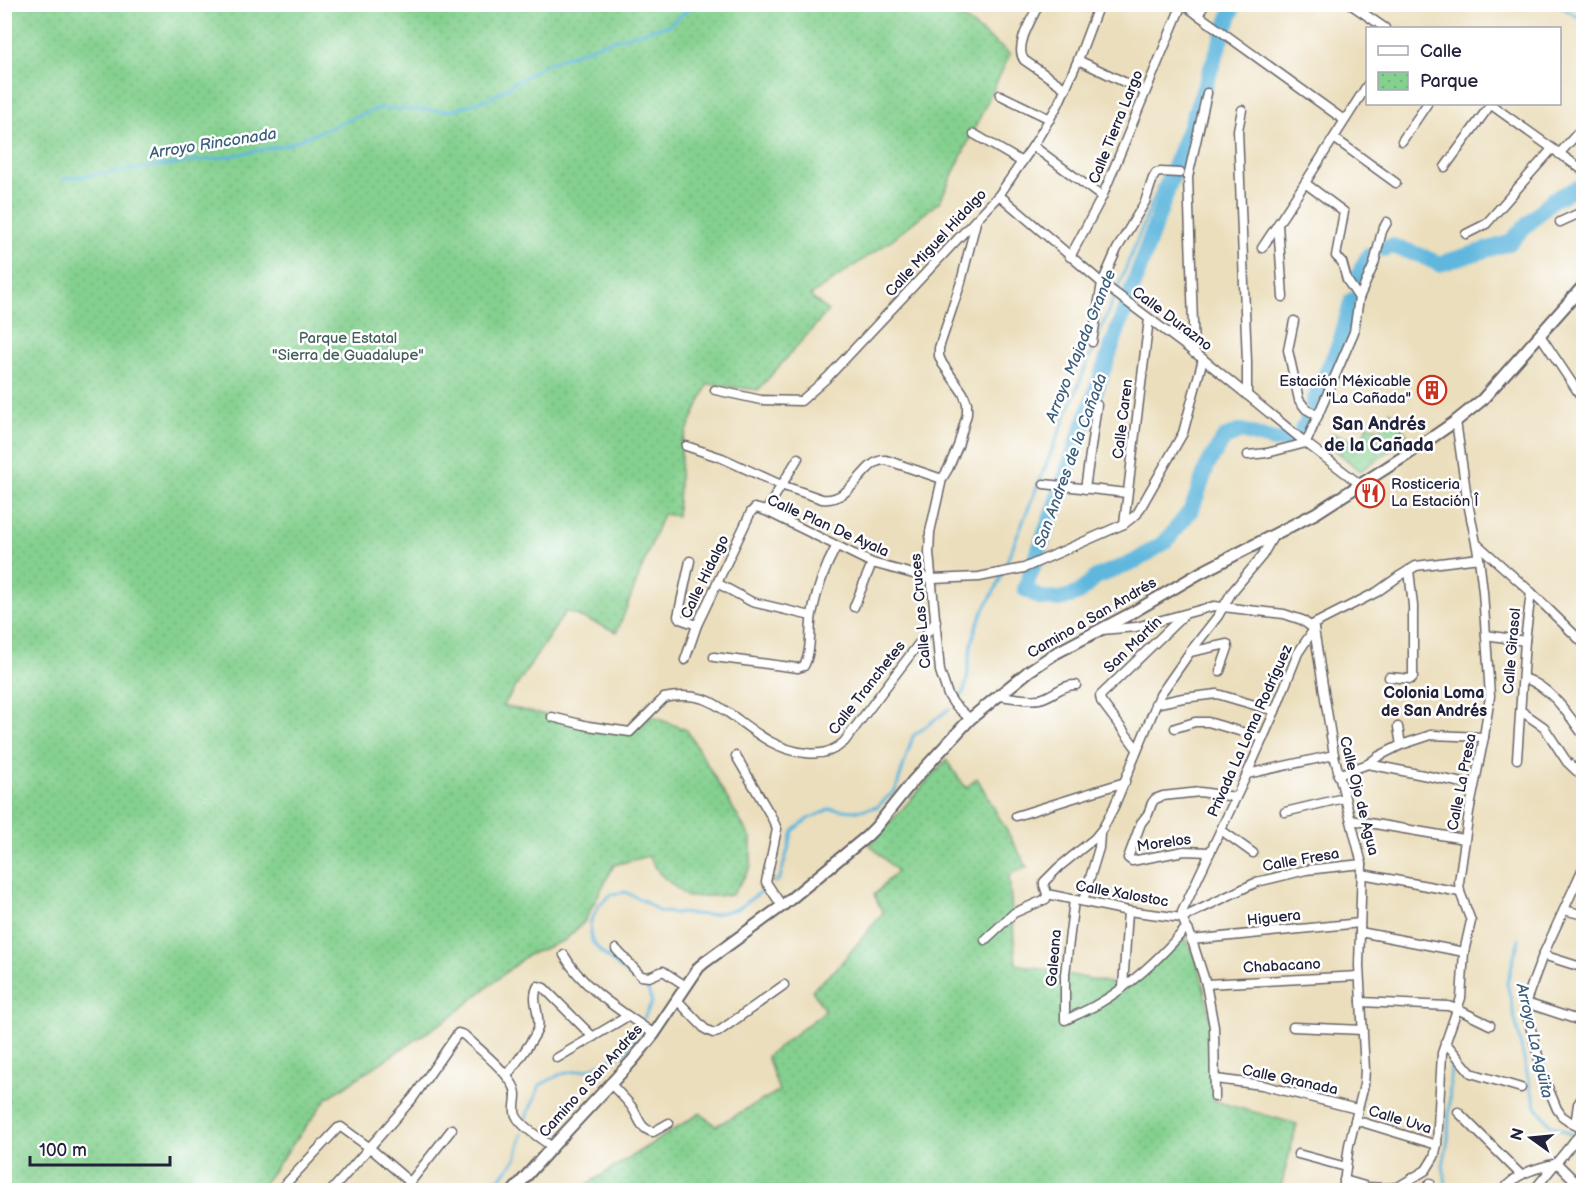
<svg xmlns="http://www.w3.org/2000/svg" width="1588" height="1195" font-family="'Balsamiq Sans',sans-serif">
<defs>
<pattern id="park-dots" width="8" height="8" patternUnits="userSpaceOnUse" patternTransform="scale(1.5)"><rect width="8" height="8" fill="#84d08f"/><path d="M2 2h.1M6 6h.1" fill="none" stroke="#72b27c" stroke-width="1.8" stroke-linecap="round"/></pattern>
</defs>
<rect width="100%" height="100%" fill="#fff"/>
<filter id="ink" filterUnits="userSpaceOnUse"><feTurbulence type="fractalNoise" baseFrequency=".0167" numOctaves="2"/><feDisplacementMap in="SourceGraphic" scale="12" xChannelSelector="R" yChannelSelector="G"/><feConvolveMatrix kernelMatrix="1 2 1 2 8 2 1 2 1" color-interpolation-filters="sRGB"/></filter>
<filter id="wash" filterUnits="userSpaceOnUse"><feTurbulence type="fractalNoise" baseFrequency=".008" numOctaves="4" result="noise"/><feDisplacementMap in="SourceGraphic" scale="24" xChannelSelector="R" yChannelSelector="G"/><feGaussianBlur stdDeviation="1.35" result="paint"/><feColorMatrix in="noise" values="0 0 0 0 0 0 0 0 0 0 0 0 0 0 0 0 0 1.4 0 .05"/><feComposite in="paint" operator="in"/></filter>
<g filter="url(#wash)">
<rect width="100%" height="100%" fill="#ebdebc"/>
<!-- park -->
<g fill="url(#park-dots)" stroke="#537965" stroke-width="1.5">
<polygon points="5,5 946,5 1010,54 940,201 889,242 810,296 828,311 758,390 708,384 682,442 677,516 663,514 617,632 566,611 503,706 630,733 652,716 687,730 751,839 751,867 732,895 687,897 660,874 648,856 614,865 584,922 565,940 526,956 452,1016 327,1098 259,1190 5,1190"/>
<polygon points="1390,411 1409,438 1360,471 1327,443 1331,433 1361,443 1367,425 1381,429"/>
<polygon points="946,760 966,788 977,778 1027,867 1009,875 1016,964 1130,987 1184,934 1199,967 1213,1029 1214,1101 1297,1124 1280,1190 578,1190 700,1113 716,1126 779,1091 767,1056 825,1011 812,990 837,968 883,913 874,895 897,871 870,845"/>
</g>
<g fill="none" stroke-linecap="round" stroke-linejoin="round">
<!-- stream -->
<g stroke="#60b7dd" stroke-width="3">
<polyline points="1557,4 1584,21"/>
<polyline points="62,179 220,158 286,145 379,108 450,111 490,98 544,65 609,41 669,25 695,4"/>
<path d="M959,698C969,687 967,672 969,658C970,649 973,639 975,630C980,615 988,602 996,588L1233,4"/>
<polyline points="775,882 780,878 793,831 808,819 830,809 855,811 877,807 896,789 913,736 949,709"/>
<polyline points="1519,939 1507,983 1529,1082 1536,1106 1550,1124 1570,1134"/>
<polyline points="644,1018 652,1002 647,988 630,976 601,952 592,941 590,923 599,905 612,894 625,892 644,901 660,912 709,915 737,909 762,891"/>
<polyline points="526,1118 540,1085 561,1074 589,1069 624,1053 638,1032"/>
<polyline points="1583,1141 1584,1141"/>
<polyline points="490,1190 516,1159 522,1134"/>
<polyline points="1447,1190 1443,1166 1448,1140 1451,1057"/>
</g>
<!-- river -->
<g stroke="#60b7dd" stroke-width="16">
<polyline points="1234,4 1025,589 1041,598 1061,599 1079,593 1096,577 1134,562 1165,542 1192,509 1207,466 1224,438 1241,431 1274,440 1290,440"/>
<polyline points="1384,249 1392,246 1422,256 1439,264 1509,243 1552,200 1584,185"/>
<polyline points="1357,282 1359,274 1368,256"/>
<polyline points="1313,404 1340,342 1352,300"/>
<polyline points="1302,429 1305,426 1308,419"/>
</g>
</g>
</g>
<g filter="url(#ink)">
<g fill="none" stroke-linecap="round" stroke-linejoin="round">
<!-- minor casing -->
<g stroke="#686468" stroke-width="11">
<g id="minor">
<path d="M1039,4C1032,19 1014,46 1024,60L1066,89"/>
<polyline points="1183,4 1344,120"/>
<polyline points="1350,4 1385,28"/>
<polyline points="1198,15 1205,4"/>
<polyline points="1078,60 1145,92"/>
<polyline points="1000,95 1050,119"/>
<polyline points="1490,104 1584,171"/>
<polyline points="1242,110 1238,130 1247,362 1247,395"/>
<polyline points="974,134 1022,162"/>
<polyline points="1334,138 1396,183"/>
<polyline points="1402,141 1427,104"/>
<polyline points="1033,146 1102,197"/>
<polyline points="1559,154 1584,126"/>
<polyline points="1445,167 1491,104"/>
<polyline points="1305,183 1344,212 1336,256 1342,262 1347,280 1359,298"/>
<polyline points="999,195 1102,283 1203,359 1306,443 1361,485"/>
<polyline points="1560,222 1584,211"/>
<polyline points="1278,224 1283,297"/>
<polyline points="1466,234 1486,224 1552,149"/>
<polyline points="1262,248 1305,183 1368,84"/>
<polyline points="1070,257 1102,197 1182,4"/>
<polyline points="1294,321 1288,350 1299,400 1306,409 1318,416"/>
<polyline points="1540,335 1584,401"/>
<polyline points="1092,342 1102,283 1117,249 1145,202 1153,178 1156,173 1161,172 1180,173"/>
<polyline points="1194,353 1188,177 1207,93"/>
<polyline points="715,390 761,400 801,401 828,377 999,195 1033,146 1058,105 1078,60 1099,4"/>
<path d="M686,446L722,458L781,485L822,499C854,503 863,458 886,460L942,479"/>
<polyline points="1248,455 1267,453 1306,443 1354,332 1359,298 1374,264 1382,231 1387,222"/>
<polyline points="1044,484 1127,493"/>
<polyline points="1085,489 1097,405"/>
<polyline points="766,511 798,458"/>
<polyline points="1124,524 1149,319"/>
<polyline points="1477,544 1531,592 1584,644"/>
<polyline points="690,561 678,616 680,619 697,625"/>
<polyline points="717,583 752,602 811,616"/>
<polyline points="854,607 872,563"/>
<polyline points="1102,630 1136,627 1214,606 1284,614 1302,620 1314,629 1334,755 1362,864 1359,966 1365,1070 1364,1085 1349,1145 1343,1190"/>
<polyline points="1486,635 1525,641"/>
<polyline points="1190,652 1227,644 1228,648 1220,671"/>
<path d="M714,657L798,668L804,666C812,651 809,631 812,614C817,589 824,569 836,547"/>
<polyline points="685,660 697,625 751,512 755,508 766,511 872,563 932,579 979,577 1024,568 1124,524 1137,514 1183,433 1203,359"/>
<polyline points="1389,677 1411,679 1413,677 1413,606 1409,570"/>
<path d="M1524,678C1551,687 1568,714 1584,736"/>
<path d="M999,696C1011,697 1026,701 1039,699C1052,697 1062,684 1076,685"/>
<polyline points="1155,704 1183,698 1217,694 1275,711"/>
<polyline points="1521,711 1544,727 1567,762 1584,778"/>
<path d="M552,717L588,726L630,732L664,698C678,695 696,695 709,701C718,705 725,711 733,716C756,733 776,750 806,753C820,755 833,752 844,742L936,621"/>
<polyline points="970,719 954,704 948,695 940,671 929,553 930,532 942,479 948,469 958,446 967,414 967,403 963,393 942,363 939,356 939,348 961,282 976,222"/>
<polyline points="1398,727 1401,745"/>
<polyline points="1175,728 1195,722 1208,722 1263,738"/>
<polyline points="1137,749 1101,701 1100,696 1184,615"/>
<polyline points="736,756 771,816 777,829 766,882 782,906"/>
<polyline points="1517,759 1525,641 1531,592"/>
<polyline points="1368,764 1473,785"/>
<polyline points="1247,774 1334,755"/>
<polyline points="1338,775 1368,764 1379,756 1401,745 1431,735 1484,737"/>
<polyline points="1285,812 1344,798"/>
<polyline points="1016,816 1125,782"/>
<polyline points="1351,820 1464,839"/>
<polyline points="1221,830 1253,853"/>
<polyline points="1210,852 1184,851 1132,861 1128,858 1141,823 1148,814 1152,803 1155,799 1163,796 1200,792 1236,797"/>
<polyline points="1362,874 1460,892"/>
<polyline points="1047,894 1044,885 1044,882 1059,867 1095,838 1103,828 1114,807 1160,695 1190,652 1218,616 1232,592 1262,556 1274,535"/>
<polyline points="1047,894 1128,911 1182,918"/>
<path d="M1074,900L1065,974V1020C1076,1015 1088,1010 1098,1004C1131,985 1161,957 1186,928"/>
<polyline points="1083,901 1099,848 1100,834"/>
<polyline points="1564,910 1584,915"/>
<polyline points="1182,918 1257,882 1306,870 1362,864"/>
<polyline points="1360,932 1464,952"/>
<polyline points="985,940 1014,913 1046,899 1047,894"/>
<polyline points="1191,940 1360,923"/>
<polyline points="616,949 641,976 649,977 663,971 686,986"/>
<path d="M564,955C584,990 622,1011 654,1034"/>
<polyline points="1543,955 1584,968"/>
<polyline points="1206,984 1359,976"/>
<polyline points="1123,987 1128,911"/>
<polyline points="677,1000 705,1029 713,1033 718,1032 784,985"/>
<polyline points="1361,1002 1448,1006 1457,1009 1490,1025"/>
<polyline points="1526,1003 1584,1022"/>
<polyline points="1293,1027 1363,1030"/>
<polyline points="1445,1042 1471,1073 1521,1088"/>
<polyline points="557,1058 628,1016"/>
<path d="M507,1076C514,1065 535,1039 538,1028C541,1015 530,999 538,986L544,988L593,1037"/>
<polyline points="1216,1079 1262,1085 1357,1109"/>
<path d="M610,1083C617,1091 625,1098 631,1106C639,1116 639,1129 653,1132L669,1123"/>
<path d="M1215,1097L1214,1027L1206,984L1189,931C1184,925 1182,920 1182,912L1247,774L1275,711L1298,653L1314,629L1312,625L1377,592L1398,577L1416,566L1479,558"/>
<polyline points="1458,1112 1521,1175"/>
<polyline points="1355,1120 1437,1145"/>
<polyline points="1575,1125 1562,1116 1557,1109 1544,1078 1525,1007 1527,998 1543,955 1584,866"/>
<polyline points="1580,1127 1575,1125 1578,1104 1584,1095"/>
<polyline points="1574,1141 1584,1147"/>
<polyline points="1298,1154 1346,1167"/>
<polyline points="1557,1163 1584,1190"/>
<polyline points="1344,1180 1368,1187 1385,1188 1398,1187 1426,1170 1434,1157 1437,1145 1442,1053 1461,998 1464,952 1471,921 1460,892 1459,882 1469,812 1484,737 1490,696 1483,592 1479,558 1467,498 1456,421"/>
<polyline points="280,1190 338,1128 341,1127 370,1148 411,1183"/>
<path d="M332,1190L413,1098L458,1033L464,1035C480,1050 501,1066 513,1085C519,1094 514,1102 515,1112C516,1124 542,1139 552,1147"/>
<polyline points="404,1190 452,1129"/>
<polyline points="1426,1190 1430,1183"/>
<path d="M1503,1190C1518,1172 1535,1169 1557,1163"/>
<polyline points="1534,1190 1584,1129"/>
</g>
</g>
<!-- tertiary casing -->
<g stroke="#686468" stroke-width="14">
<polyline id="tertiary" points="514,1190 552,1147 632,1061 654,1034 699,967 705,962 782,906 866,837 876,827 912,782 970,719 1029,671 1056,653 1130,614 1200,573 1316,513 1408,454 1456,421 1482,400 1584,285"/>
</g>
<!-- minor -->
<use href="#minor" stroke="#fff" stroke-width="8"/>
<!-- tertiary -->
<use href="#tertiary" stroke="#fff" stroke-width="10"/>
</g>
</g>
<!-- icons -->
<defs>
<g id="building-ring" transform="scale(1.5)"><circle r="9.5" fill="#fff" stroke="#c8321e" stroke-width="1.5"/><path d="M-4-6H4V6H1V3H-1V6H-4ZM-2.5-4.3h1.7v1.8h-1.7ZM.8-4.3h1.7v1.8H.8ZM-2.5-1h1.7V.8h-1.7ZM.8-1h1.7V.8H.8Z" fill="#c8321e"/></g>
<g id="restaurant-ring" transform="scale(1.5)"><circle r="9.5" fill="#fff" stroke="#c8321e" stroke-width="1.5"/><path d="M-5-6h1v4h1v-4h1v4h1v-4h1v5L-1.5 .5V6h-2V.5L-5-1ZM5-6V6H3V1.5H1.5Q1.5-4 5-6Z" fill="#c8321e"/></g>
</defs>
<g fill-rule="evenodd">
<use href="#building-ring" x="1432" y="390"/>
<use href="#restaurant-ring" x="1370" y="493"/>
</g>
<g text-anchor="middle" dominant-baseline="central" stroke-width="5" stroke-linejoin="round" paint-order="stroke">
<!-- street labels -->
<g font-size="15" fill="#22223b" stroke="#fff">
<text transform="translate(1116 127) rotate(-68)">Calle Tierra Largo</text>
<text transform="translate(936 243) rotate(-47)">Calle Miguel Hidalgo</text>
<text transform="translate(1172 319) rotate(37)">Calle Durazno</text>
<text transform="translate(1123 419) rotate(-83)">Calle Caren</text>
<text transform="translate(828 526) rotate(24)">Calle Plan De Ayala</text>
<text transform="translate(705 577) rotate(-64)">Calle Hidalgo</text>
<text transform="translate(921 611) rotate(-95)">Calle Las Cruces</text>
<text transform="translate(1092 618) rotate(-30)">Camino a San Andrés</text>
<text transform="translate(1133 645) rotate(-44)">San Martín</text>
<text transform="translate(1512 651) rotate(-85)">Calle Girasol</text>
<text transform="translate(867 688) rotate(-52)">Calle Tranchetes</text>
<text transform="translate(1250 731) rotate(-66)">Privada La Loma Rodríguez</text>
<text transform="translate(1462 782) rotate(-79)">Calle La Presa</text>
<text transform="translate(1359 796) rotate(76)">Calle Ojo de Agua</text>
<text transform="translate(1164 843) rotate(-8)">Morelos</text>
<text transform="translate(1301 860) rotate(-10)">Calle Fresa</text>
<text transform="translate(1122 894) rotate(10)">Calle Xalostoc</text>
<text transform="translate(1274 918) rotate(-6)">Higuera</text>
<text transform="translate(1054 958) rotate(-85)">Galeana</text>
<text transform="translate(1282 966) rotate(-3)">Chabacano</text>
<text transform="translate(1290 1080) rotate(12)">Calle Granada</text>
<text transform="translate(591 1081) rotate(-48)">Camino a San Andrés</text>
<text transform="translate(1400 1120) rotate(17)">Calle Uva</text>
</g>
<!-- park labels -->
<g font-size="15" fill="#445f58" stroke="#fff">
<text x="348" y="338">Parque Estatal<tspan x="348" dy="17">"Sierra de Guadalupe"</tspan></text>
</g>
<!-- poi labels -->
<g font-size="15" fill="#22223b" stroke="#fff" text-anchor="end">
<text x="1411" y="381">Estación Méxicable<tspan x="1411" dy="17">"La Cañada"</tspan></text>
<text x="1391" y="484" text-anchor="start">Rosticeria<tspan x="1391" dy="17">La Estación Î</tspan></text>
</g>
<!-- water labels -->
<g font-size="16" font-style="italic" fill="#3b5e7c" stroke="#fff">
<text transform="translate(213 144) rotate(-9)">Arroyo Rinconada</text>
<text transform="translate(1081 346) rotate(-68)">Arroyo Majada Grande</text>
<text transform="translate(1071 461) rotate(-70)">San Andres de la Cañada</text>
<text transform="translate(1534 1041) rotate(77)">Arroyo La Agüita</text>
</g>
<!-- neighbourhood labels -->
<g font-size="16" font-weight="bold" fill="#22223b" stroke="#fff">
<text x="1434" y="693">Colonia Loma<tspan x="1434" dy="18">de San Andrés</tspan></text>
</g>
<!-- quarter labels -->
<g font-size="18" font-weight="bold" fill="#22223b" stroke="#fff">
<text x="1379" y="424">San Andrés<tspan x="1379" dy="21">de la Cañada</tspan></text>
</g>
</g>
<!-- margin -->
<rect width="1588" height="1195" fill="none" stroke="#fff" stroke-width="24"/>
<!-- legend -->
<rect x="1366" y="27" width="195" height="78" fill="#ffffff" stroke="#a7a7b1" stroke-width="1.5"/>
<rect x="1378" y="46" width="30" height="9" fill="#ffffff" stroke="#a7a7b1" stroke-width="1.5"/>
<text x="1420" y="57" font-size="18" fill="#22223b">Calle</text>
<rect x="1378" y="72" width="30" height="18" fill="url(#park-dots)" stroke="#a7a7b1" stroke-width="1.5"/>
<text x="1420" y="87" font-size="18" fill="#22223b">Parque</text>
<!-- north arrow -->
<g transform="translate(1531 1138) rotate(285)" stroke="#ffffff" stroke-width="4.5" paint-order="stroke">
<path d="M0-4.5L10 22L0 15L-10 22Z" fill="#22223b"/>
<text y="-9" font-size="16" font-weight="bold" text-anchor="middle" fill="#22223b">N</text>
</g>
<!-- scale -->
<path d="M30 1156v9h140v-9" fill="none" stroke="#22223b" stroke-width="3"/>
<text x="39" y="1156" font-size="18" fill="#22223b" stroke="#ffffff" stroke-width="4.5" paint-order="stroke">100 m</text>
</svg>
